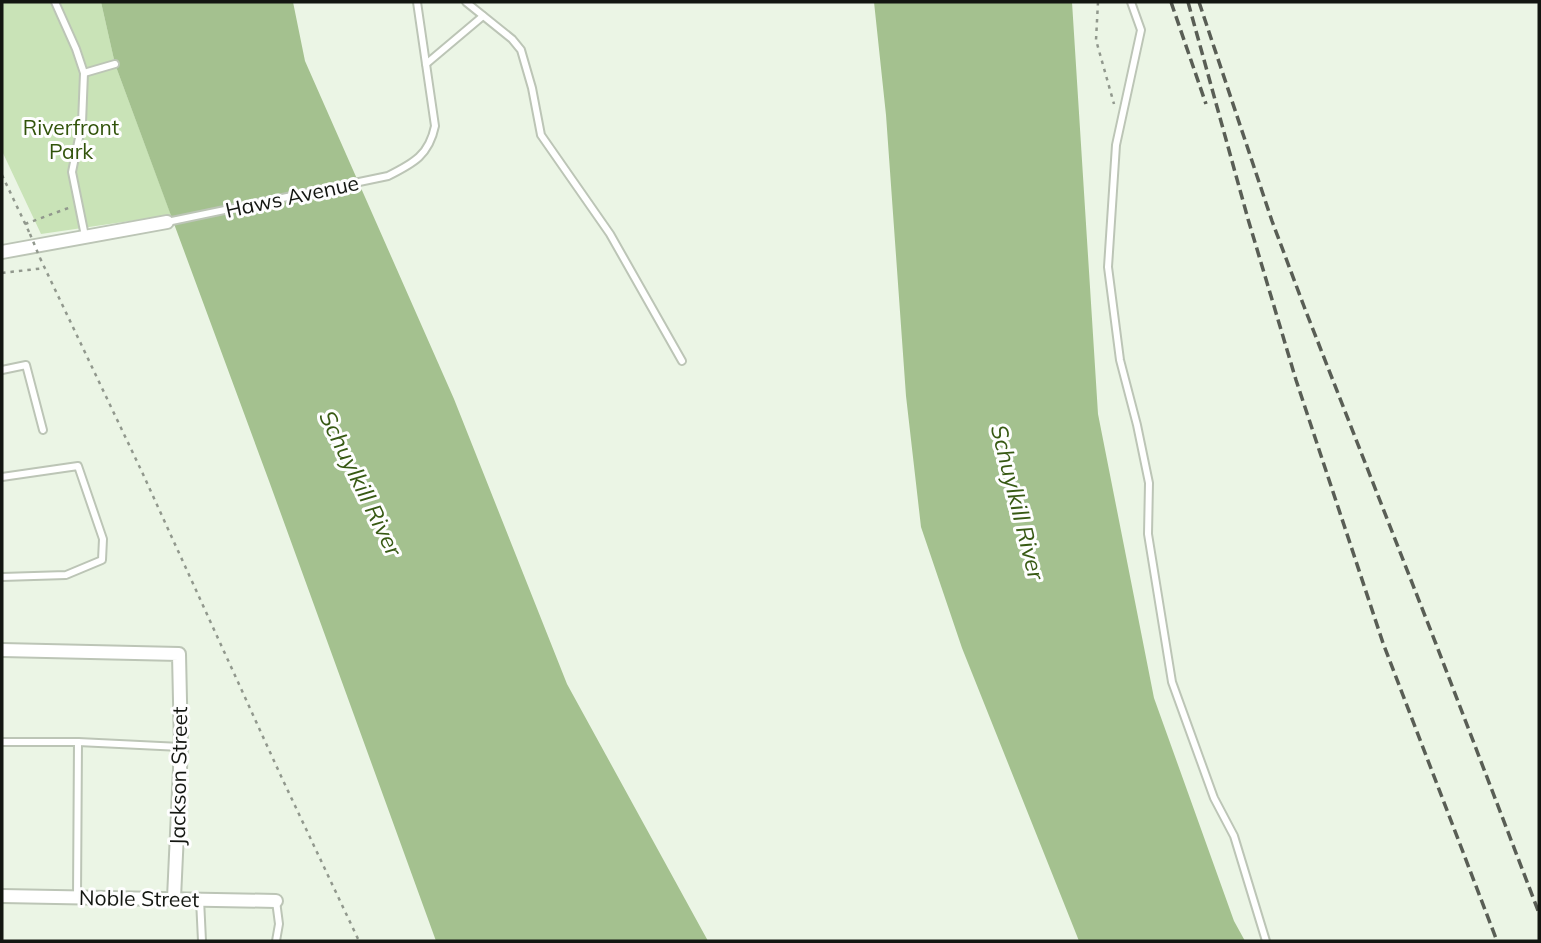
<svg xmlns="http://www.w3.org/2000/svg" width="1541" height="943" font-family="Mulish,sans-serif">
<rect width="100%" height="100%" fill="#ebf5e5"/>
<!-- green -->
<polygon fill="#c9e3b7" points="2,2 101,2 115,64 171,215 41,234 2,151"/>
<!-- water -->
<g fill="#a4c18f">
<polygon points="101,2 293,2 305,61 454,399 567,684 708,941 436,941 269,481 115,64"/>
<polygon points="874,2 1072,2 1098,414 1154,698 1234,921 1245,941 1079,941 962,648 921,527 906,396 886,115"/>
</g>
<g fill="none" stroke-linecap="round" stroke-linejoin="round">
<!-- service casing -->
<g stroke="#bcc5b6" stroke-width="10">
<g id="service">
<polyline points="55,2 76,49 84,73 82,123 72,172 85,236"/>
<polyline points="466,2 512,39 521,50 532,88 541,135 610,234 682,361"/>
<polyline points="1131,2 1141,30 1116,145 1108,267 1120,360 1137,425 1149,483 1148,534 1172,682 1214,798 1234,836 1266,941"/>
<polyline points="426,64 483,16"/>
<polyline points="84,73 115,64"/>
<path d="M167,222L388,176C414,163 429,155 435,126L417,2"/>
<polyline points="2,370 26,365 43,430"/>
<polyline points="2,477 78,466 103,539 102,560 66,575 2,577"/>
<polyline points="2,742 78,742 181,747"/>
<polyline points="77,897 78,742"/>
<polyline points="200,899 202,941"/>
<polyline points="276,901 279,924 276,941"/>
</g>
</g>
<!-- minor casing -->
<g stroke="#bcc5b6" stroke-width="16">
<g id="minor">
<polyline points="2,252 167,222"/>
<polyline points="2,650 179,654 181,747 174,898"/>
<polyline points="2,896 276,901"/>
</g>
</g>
<!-- path -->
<g stroke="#91988d" stroke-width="2.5" stroke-dasharray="3.5 5" stroke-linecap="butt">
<polyline points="1098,2 1096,40 1114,104"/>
<polyline points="2,175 30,234"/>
<polyline points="25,224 71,207"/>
<polyline points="40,258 142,472 280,774 359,941"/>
<polyline points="2,273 45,268"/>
</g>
<!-- service -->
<use href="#service" stroke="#fff" stroke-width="6"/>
<!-- minor -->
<use href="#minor" stroke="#fff" stroke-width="12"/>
<!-- rail -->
<g stroke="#595e55" stroke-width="3.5" stroke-dasharray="10 5" stroke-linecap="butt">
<polyline points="1171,2 1206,104"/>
<polyline points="1188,2 1248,219 1296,380 1383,643 1497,941"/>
<polyline points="1199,2 1272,221 1305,309 1436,644 1539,913"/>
</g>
<!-- path-bridge -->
<polyline stroke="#91988d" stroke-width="2.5" stroke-dasharray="3.5 5" stroke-linecap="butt" points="30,234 40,258"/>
</g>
<g text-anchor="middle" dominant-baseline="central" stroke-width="6" stroke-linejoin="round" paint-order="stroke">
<!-- park labels -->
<g font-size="21" fill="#31530a" stroke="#fefefe">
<text x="71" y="127">Riverfront<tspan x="71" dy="24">Park</tspan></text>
</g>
<!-- street labels -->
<g font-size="21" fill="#131611" stroke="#fefefe">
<text transform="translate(292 196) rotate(-12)">Haws Avenue</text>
<text transform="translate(178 776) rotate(-89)">Jackson Street</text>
<text transform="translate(139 898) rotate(1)">Noble Street</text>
</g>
<!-- water labels -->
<g font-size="23" font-style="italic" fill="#375913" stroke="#fefefe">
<text transform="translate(361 483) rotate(64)">Schuylkill River</text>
<text transform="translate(1018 502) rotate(76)">Schuylkill River</text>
</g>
</g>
<!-- border -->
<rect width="1541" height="943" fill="none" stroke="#131611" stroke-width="7"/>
</svg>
